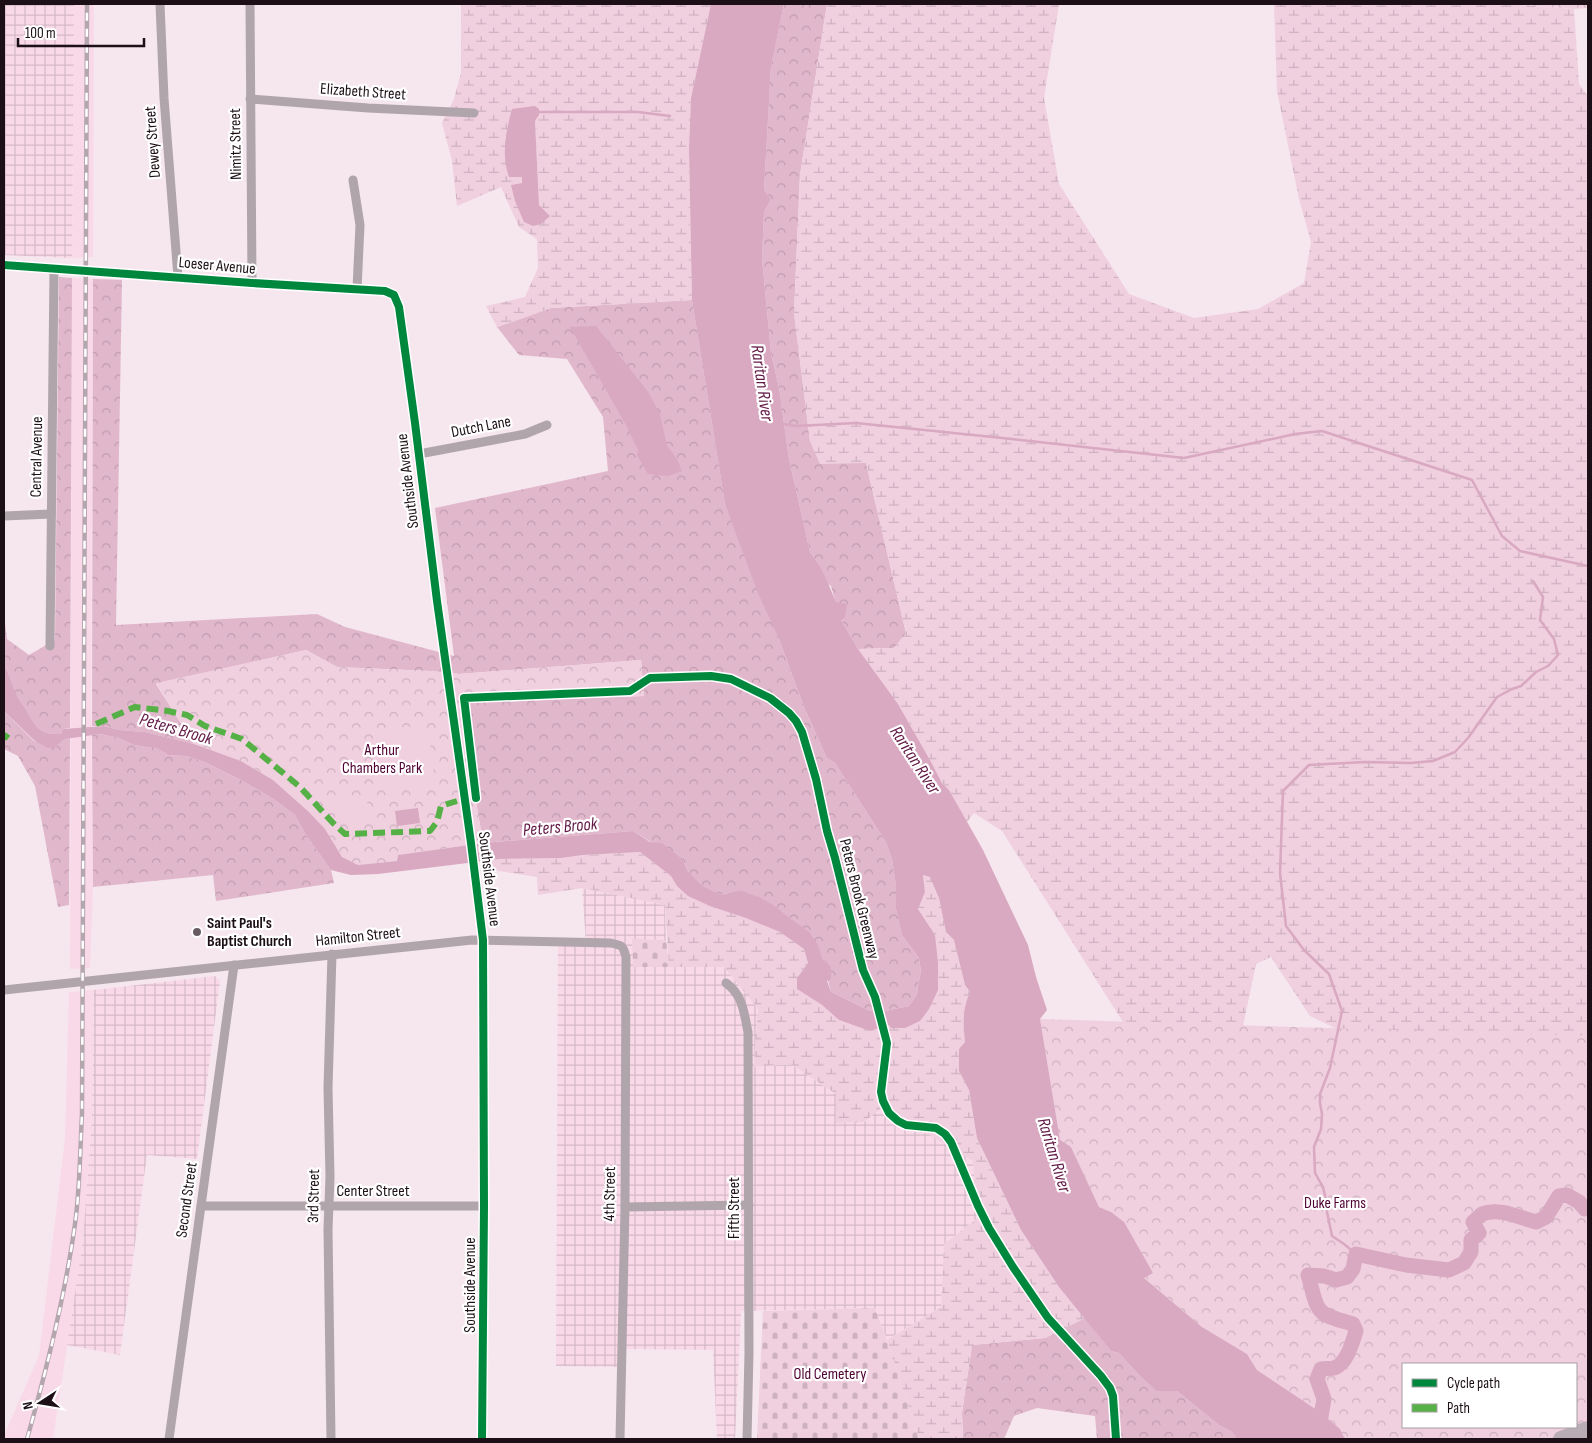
<svg xmlns="http://www.w3.org/2000/svg" width="1592" height="1443" font-family="'Sofia Sans Condensed',sans-serif">
<defs>
<pattern id="industrial-grid" width="8" height="8" patternUnits="userSpaceOnUse" patternTransform="scale(1.25)"><rect width="8" height="8" fill="#f9d9e8"/><path d="M0 4h8M4 0v8" fill="none" stroke="#d5b9c6"/></pattern>
<pattern id="forest-crowns" width="20" height="18" patternUnits="userSpaceOnUse" patternTransform="scale(1.25)"><rect width="20" height="18" fill="#e1b7cc"/><path d="M2 6a3 3 0 1 1 6 0M12 15a3 3 0 1 1 6 0" fill="none" stroke="#c09cae"/></pattern>
<pattern id="wetland-marsh" width="20" height="14" patternUnits="userSpaceOnUse" patternTransform="scale(1.25)"><rect width="20" height="14" fill="#f0cfdf"/><path d="M1 5h8M5 5V1M11 12h8M15 12V8" fill="none" stroke="#cdb1bf"/></pattern>
<pattern id="cemetery-stones" width="16" height="16" patternUnits="userSpaceOnUse" patternTransform="scale(1.25)"><rect width="16" height="16" fill="#f0cfdf"/><path d="M2 7V4a2 2 0 0 1 4 0v3zM10 15v-3a2 2 0 0 1 4 0v3z" fill="#cdb1bf"/></pattern>
<pattern id="park-crowns" width="20" height="18" patternUnits="userSpaceOnUse" patternTransform="scale(1.25)"><rect width="20" height="18" fill="#f0cfdf"/><path d="M2 6a3 3 0 1 1 6 0M12 15a3 3 0 1 1 6 0" fill="none" stroke="#cdb1bf"/></pattern>
</defs>
<rect width="100%" height="100%" fill="#f6e6ee"/>
<!-- built -->
<g fill="#f9d9e8">
<polygon points="74,4 94,4 93,257 72,258"/>
<polygon points="72,278 93,279 91,706 93,887 90,968 70,969"/>
<polygon points="94,990 92,1116 83,1241 53,1439 4,1439 4,1435 39,1356 65,1138 69,992"/>
</g>
<!-- industrial -->
<g fill="url(#industrial-grid)">
<polygon points="4,4 74,4 72,258 4,255"/>
<polygon points="582,888 665,905 666,940 669,966 724,967 758,1009 754,1067 791,1064 836,1094 836,1123 864,1122 883,1106 973,1161 978,1218 944,1244 941,1307 887,1340 875,1308 741,1311 735,1439 717,1439 713,1350 623,1349 624,1367 556,1366 558,943 586,943"/>
<polygon points="215,976 220,981 197,1159 147,1155 120,1355 67,1345 83,1241 92,1116 94,990"/>
</g>
<!-- forest -->
<g fill="url(#forest-crowns)">
<polygon points="784,4 827,4 800,175 794,313 810,441 820,463 866,463 906,633 894,648 858,649 841,620 831,586 828,584 822,569 810,552 789,459 779,388 771,353 762,258 764,212 771,199 764,190 771,65"/>
<path d="M59,277L72,278L70,728L63,729L61,734C38,735 36,726 25,708C22,703 17,698 15,692C11,683 10,674 4,666V615L7,639L29,655L55,640Z"/>
<polygon points="93,279 122,280 116,625 317,614 345,627 454,656 435,508 608,471 603,417 567,359 519,355 497,327 551,308 692,300 725,504 779,639 804,707 827,758 835,763 886,842 892,859 896,886 896,909 902,935 919,958 921,971 918,986 917,995 909,1006 885,1011 870,1011 831,992 821,954 791,919 778,908 739,890 722,895 701,886 687,870 683,860 651,842 633,831 483,843 476,801 466,702 644,696 641,660 459,674 431,671 337,667 306,650 156,684 194,744 145,732 119,730 104,726 92,726"/>
<polygon points="4,711 34,741 55,747 65,739 70,738 69,905 58,907 35,786 18,756 4,749"/>
<polygon points="100,734 119,738 134,745 159,749 168,755 186,756 205,762 241,780 272,798 295,815 306,835 331,870 334,883 216,901 213,875 93,887 92,735"/>
<polygon points="1085,1318 1111,1351 1119,1353 1140,1376 1156,1391 1177,1391 1219,1425 1232,1432 1237,1439 1097,1439 1095,1416 1037,1408 1014,1416 1004,1439 963,1439 962,1413 972,1345 1045,1338"/>
</g>
<!-- wetland -->
<g fill="url(#wetland-marsh)" fill-rule="evenodd">
<path d="M461,4H711L691,98L689,148L692,300L551,308L497,327L486,306L525,297L538,268L537,239L519,227L501,187L457,206L452,161L442,123L454,99L461,73ZM539,109V115L535,121L539,205L550,216L511,185L522,183V177L505,138Z"/>
<polygon points="827,4 1059,4 1044,98 1059,184 1129,294 1194,318 1258,309 1304,283 1311,242 1299,199 1277,91 1274,4 1506,4 1574,9 1579,84 1588,96 1588,1037 1337,1029 1310,1016 1271,957 1256,964 1243,1026 1123,1022 1002,831 974,813 967,822 949,790 942,783 930,760 898,704 858,649 894,648 906,633 866,463 820,464 810,441 794,313 800,175"/>
<path d="M640,852L671,876L677,886L780,932L804,949L808,963L797,978V989L822,1005L839,1020L870,1031L889,1025L920,1021L935,935L918,909L925,892L923,874L931,877L939,898L946,932L954,940L965,985L970,993C962,1011 963,1023 965,1042L959,1049V1071L969,1090L977,1138L996,1178L1021,1230L1059,1287L1085,1318L1045,1338L972,1345L962,1413L963,1439H919L887,1340L941,1307L944,1244L978,1218L973,1161L883,1107L864,1122L836,1123V1094L791,1064L754,1067L758,1009L724,967H669L665,905L582,888L538,895L537,877L485,869V861L500,859L561,858L583,855Z"/>
</g>
<!-- cemetery -->
<g fill="url(#cemetery-stones)">
<polygon points="632,939 666,940 669,967 633,967"/>
<polygon points="875,1308 887,1340 919,1439 757,1439 763,1311"/>
</g>
<!-- park -->
<g fill="url(#park-crowns)" fill-rule="evenodd">
<polygon points="1506,4 1588,4 1588,8 1574,9"/>
<polygon points="306,650 337,667 431,671 459,674 641,660 644,696 467,702 476,801 483,843 398,855 397,861 358,865 342,857 325,829 309,812 273,780 241,761 194,744 156,683"/>
<path d="M1040,1019L1588,1036V1439H1345L1340,1429L1320,1412L1257,1370L1247,1354L1202,1327L1143,1277L1153,1273L1111,1212L1099,1207L1071,1147L1060,1141ZM1403,1364H1576V1427H1403Z"/>
</g>
<!-- garden -->
<g fill="#f0cfdf">
<polygon points="405,726 428,730 436,785 406,789 385,787 378,767 376,749 387,735"/>
<polygon points="367,799 369,819 336,823 333,802"/>
</g>
<!-- water -->
<g fill="#d9a8c1">
<path d="M711,4H784L771,66L764,190L771,199L764,212L762,258L771,353L779,388L789,459L810,552L822,569L836,602L847,604L845,617L841,620L858,649L898,704L930,760L942,783L949,790L983,850L1028,945L1036,977L1047,1010L1040,1019L1060,1140L1071,1147L1099,1207L1111,1212L1124,1222L1153,1273L1144,1278L1202,1327L1247,1354L1257,1370L1320,1412L1340,1429L1345,1439H1237L1232,1432L1219,1425L1177,1391H1156L1140,1376L1119,1353L1111,1351L1059,1287L1021,1230L977,1138L969,1090L959,1071V1049L965,1042C963,1023 962,1011 970,992L965,985L954,940L946,932L939,898L930,877L923,875L925,892L918,909L935,935L938,963V990L929,1009L920,1021L905,1028H891L889,1025L870,1031L839,1020L822,1005L797,989V978L808,963L804,949L780,932L746,918L710,906L688,896L677,886L671,876L640,852L583,855L561,858L500,859L378,874L351,875L331,870L306,835L295,815L272,798L241,780L205,762L186,756L168,755L159,749L134,745L119,738L100,734L65,739L55,747L48,748L35,741L4,711V666C10,674 11,683 15,691C17,698 22,703 25,708C36,726 38,735 61,734L63,729L104,726L119,730L145,732L194,744L241,761L273,780L309,812L325,829L342,857L358,865L397,861L398,855L483,843L633,831L650,842L662,843L683,860L687,870L702,886L722,895L739,890L761,898L778,908L791,919L809,932L817,943L823,960L826,961L831,967V979L827,981L831,992L870,1011H885L909,1006L917,995L918,986L921,971L919,958L902,935L896,909V886L892,859L886,842L835,763L827,758L804,707L779,639L758,593L725,504L692,300L689,148L691,98Z"/>
<path d="M535,106L539,109V115L535,121L539,205L550,216L541,224L533,226L524,222L515,201L511,185L522,183V177H509C501,155 506,131 512,109Z"/>
<polygon points="596,326 648,392 660,414 667,446 677,459 682,471 668,476 648,474 637,455 638,450 626,425 570,327"/>
<polygon points="418,808 420,823 397,826 395,811"/>
</g>
<g fill="none" stroke-linecap="round" stroke-linejoin="round">
<!-- stream -->
<g stroke="#d9a8c1" stroke-width="2.5">
<polyline points="539,112 638,112 670,116"/>
<polyline points="783,424 796,426 856,423 1012,439 1184,458 1295,434 1322,431 1472,480 1502,536 1520,551 1588,566"/>
<polyline points="1356,1254 1344,1244 1332,1236 1327,1212 1327,1204 1323,1187 1315,1173 1314,1147 1321,1129 1322,1114 1320,1103 1320,1094 1330,1068 1342,1011 1329,974 1304,950 1286,926 1280,873 1283,791 1309,765 1365,762 1411,763 1433,761 1455,752 1468,738 1497,697 1512,689 1521,686 1536,672 1548,666 1558,655 1554,639 1540,620 1543,597 1533,581"/>
</g>
<!-- river -->
<path stroke="#d9a8c1" stroke-width="15" d="M1317,1439L1324,1399L1317,1379L1321,1369C1325,1368 1330,1369 1334,1368C1347,1364 1352,1343 1356,1331L1353,1324C1313,1313 1319,1313 1308,1275L1324,1276L1336,1280L1347,1277L1353,1269L1356,1254L1406,1265L1449,1270L1464,1263L1471,1252V1240L1479,1233L1473,1222C1476,1220 1479,1216 1482,1214C1499,1207 1520,1218 1536,1222L1546,1217L1559,1196L1567,1195L1579,1202L1585,1209L1588,1208"/>
<!-- street -->
<g stroke="#b1a5ac" stroke-width="9">
<polyline points="160,4 164,98 178,277"/>
<polyline points="250,4 252,283"/>
<polyline points="250,99 368,108 474,113"/>
<polyline points="353,180 360,225 357,289"/>
<polyline points="4,265 252,283 385,291 394,295 399,307 415,423 437,601 471,843 483,940 484,1206 482,1439"/>
<polyline points="419,454 525,434 547,425"/>
<polyline points="4,516 51,514"/>
<polyline points="50,646 54,269"/>
<path d="M726,983C743,995 744,1013 748,1032L749,1353L747,1439"/>
<path d="M4,990L472,940L610,943C622,945 623,945 626,957L625,1207L620,1439"/>
<polyline points="201,1206 484,1206"/>
<polyline points="625,1207 749,1205"/>
<polyline points="169,1439 234,965"/>
<polyline points="331,1439 328,1229 330,1177 328,1088 332,954"/>
</g>
<!-- highway -->
<polyline stroke="#baacb4" stroke-width="16" points="1561,1439 1588,1429"/>
<!-- rail casing -->
<g stroke="#b3a6ad" stroke-width="4.5">
<path id="rail" d="M27,1439C47,1368 65,1297 75,1224C80,1188 80,1151 82,1114L87,4"/>
</g>
<!-- rail -->
<use href="#rail" stroke="#fff" stroke-width="2.5" stroke-dasharray="8" stroke-linecap="butt"/>
<!-- quiet -->
<g stroke="#55b145" stroke-width="6" stroke-dasharray="12 6" stroke-linecap="butt">
<polyline points="96,724 135,707 168,711 187,715 205,726 242,739 300,787 333,823 345,834 430,831 437,822 441,806 457,801"/>
<polyline points="4,739 8,734"/>
</g>
<!-- cycleway casing -->
<g stroke="#fff" stroke-width="11">
<g id="cycleway">
<polyline points="4,265 252,283 385,291 394,295 399,307 415,423 437,601 471,843 483,940 484,1206 482,1439"/>
<polyline points="476,798 464,698 630,691 650,678 711,676 731,679 770,698 789,713 796,721 802,732 816,779 827,831 835,858 863,970 875,997 887,1043 881,1092 883,1101 889,1113 898,1121 906,1125 936,1128 945,1134 951,1142 978,1206 989,1228 1013,1267 1048,1318 1101,1376 1110,1388 1113,1396 1116,1439"/>
</g>
</g>
<!-- cycleway -->
<use href="#cycleway" stroke="#00873e" stroke-width="8"/>
</g>
<!-- markers -->
<circle fill="#685b62" stroke="#fff" stroke-width="2" cx="197" cy="932" r="5"/>
<g text-anchor="middle" dominant-baseline="central" stroke-width="4.5" stroke-linejoin="round" paint-order="stroke">
<!-- street labels -->
<g font-size="16" fill="#1c1016" stroke="#fff">
<text transform="translate(363 92) rotate(4)">Elizabeth Street</text>
<text transform="translate(153 142) rotate(-94)">Dewey Street</text>
<text transform="translate(236 144) rotate(-91)">Nimitz Street</text>
<text transform="translate(217 266) rotate(5)">Loeser Avenue</text>
<text transform="translate(481 427) rotate(-11)">Dutch Lane</text>
<text transform="translate(37 457) rotate(-89)">Central Avenue</text>
<text transform="translate(408 481) rotate(-97)">Southside Avenue</text>
<text transform="translate(489 879) rotate(83)">Southside Avenue</text>
<text transform="translate(859 899) rotate(76)">Peters Brook Greenway</text>
<text transform="translate(358 937) rotate(-6)">Hamilton Street</text>
<text x="373" y="1191">Center Street</text>
<text transform="translate(610 1194) rotate(-89)">4th Street</text>
<text transform="translate(314 1196) rotate(-89)">3rd Street</text>
<text transform="translate(187 1200) rotate(-82)">Second Street</text>
<text transform="translate(734 1208) rotate(-90)">Fifth Street</text>
<text transform="translate(470 1285) rotate(-90)">Southside Avenue</text>
</g>
<!-- park labels -->
<g font-size="16" fill="#4e0133" stroke="#fff">
<text x="382" y="750">Arthur<tspan x="382" dy="18">Chambers Park</tspan></text>
<text x="1335" y="1203">Duke Farms</text>
<text x="830" y="1374">Old Cemetery</text>
</g>
<!-- poi labels -->
<g font-size="16" font-weight="bold" fill="#1c1016" stroke="#fff" text-anchor="start">
<text x="207" y="923">Saint Paul's<tspan x="207" dy="18">Baptist Church</tspan></text>
</g>
<!-- water labels -->
<g font-size="18" font-style="italic" fill="#621845" stroke="#fff">
<text transform="translate(762 383) rotate(82)">Raritan River</text>
<text transform="translate(176 729) rotate(16)">Peters Brook</text>
<text transform="translate(915 760) rotate(57)">Raritan River</text>
<text transform="translate(560 827) rotate(-5)">Peters Brook</text>
<text transform="translate(1054 1155) rotate(73)">Raritan River</text>
</g>
</g>
<!-- border -->
<rect width="1592" height="1443" fill="none" stroke="#1c1016" stroke-width="10"/>
<!-- legend -->
<rect x="1402" y="1363" width="175" height="65" fill="#ffffff" stroke="#a49fa2"/>
<rect x="1412" y="1379" width="25" height="8" fill="#00873e" stroke="#a49fa2"/>
<text x="1447" y="1388" font-size="15" fill="#1c1016">Cycle path</text>
<rect x="1412" y="1404" width="25" height="8" fill="#55b145" stroke="#a49fa2"/>
<text x="1447" y="1413" font-size="15" fill="#1c1016">Path</text>
<!-- north arrow -->
<g transform="translate(40 1403) rotate(258)" stroke="#ffffff" stroke-width="4" paint-order="stroke">
<path d="M0-4L9 19L0 12L-9 19Z" fill="#1c1016"/>
<text y="-8" font-size="14" font-weight="bold" text-anchor="middle" fill="#1c1016">N</text>
</g>
<!-- scale -->
<path d="M18 38v8h126v-8" fill="none" stroke="#1c1016" stroke-width="2.5"/>
<text x="25" y="38" font-size="15" fill="#1c1016" stroke="#ffffff" stroke-width="4" paint-order="stroke">100 m</text>
</svg>
